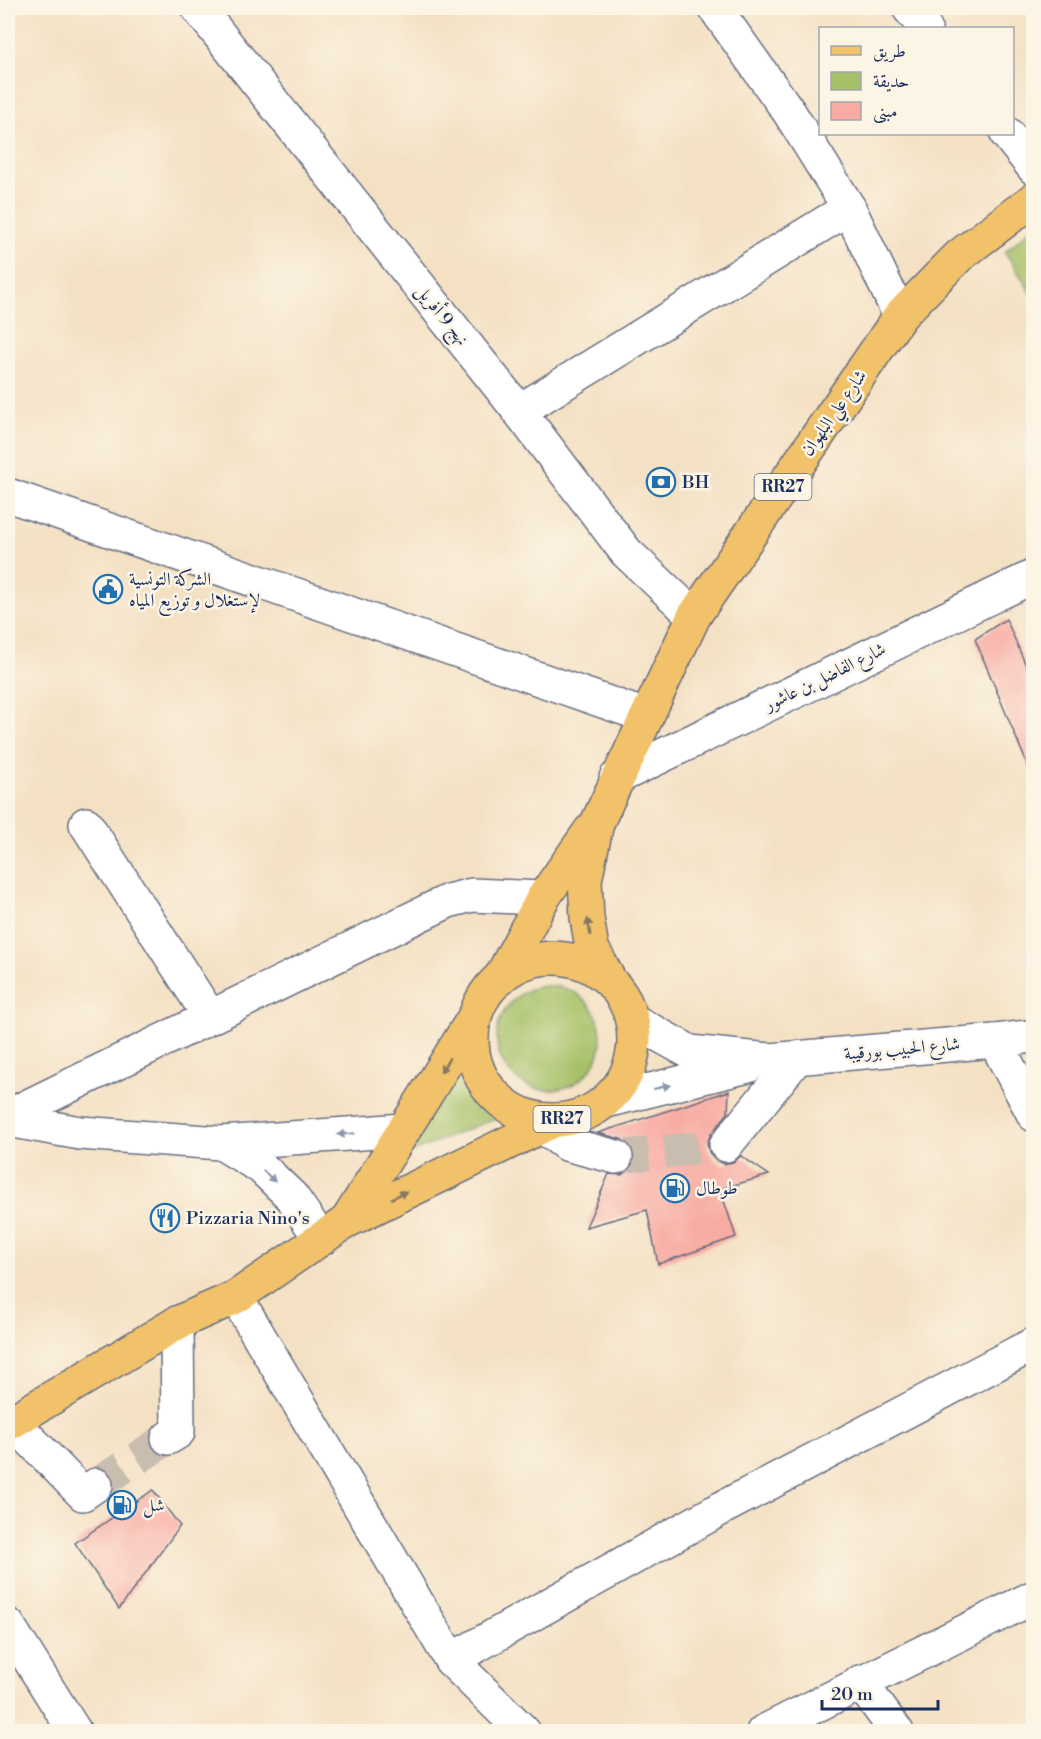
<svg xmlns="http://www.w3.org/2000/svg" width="1041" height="1739" font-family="'Libre Bodoni',Amiri,serif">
<rect width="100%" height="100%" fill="#fcf5e5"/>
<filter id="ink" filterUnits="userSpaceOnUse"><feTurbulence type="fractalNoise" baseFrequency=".0167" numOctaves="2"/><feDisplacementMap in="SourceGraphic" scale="12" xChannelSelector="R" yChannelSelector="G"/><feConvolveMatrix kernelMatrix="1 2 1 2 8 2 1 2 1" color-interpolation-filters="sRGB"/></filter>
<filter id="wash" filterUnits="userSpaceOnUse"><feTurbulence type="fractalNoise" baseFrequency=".008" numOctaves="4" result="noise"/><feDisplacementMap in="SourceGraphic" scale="24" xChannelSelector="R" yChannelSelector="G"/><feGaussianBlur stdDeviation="1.35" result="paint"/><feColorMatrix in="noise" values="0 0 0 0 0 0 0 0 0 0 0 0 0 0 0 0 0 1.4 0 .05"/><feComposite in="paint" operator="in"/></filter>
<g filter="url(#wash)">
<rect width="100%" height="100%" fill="#f4e1c4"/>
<!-- green -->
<g fill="#a5c066" stroke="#607862" stroke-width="1.5">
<polygon points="1033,227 1033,296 1005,252"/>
<circle cx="549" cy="1038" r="52"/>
<polygon points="464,1054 510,1112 403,1156"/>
</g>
<g id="blocks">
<!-- building -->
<g fill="#f8aba3">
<polygon points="1006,619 1034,684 1033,778 975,639"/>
<polygon points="729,1091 728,1113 711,1134 707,1143 709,1152 715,1160 724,1164 733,1162 741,1156 769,1175 720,1189 736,1237 658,1264 647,1210 586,1227 609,1174 622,1175 630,1170 634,1161 634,1151 629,1143 621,1139 598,1133"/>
<polygon points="153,1490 180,1526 119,1609 75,1543"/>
</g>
</g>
</g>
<g filter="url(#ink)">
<use href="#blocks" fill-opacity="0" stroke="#676d82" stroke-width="1.5"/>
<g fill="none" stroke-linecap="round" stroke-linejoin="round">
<!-- minor-tunnel -->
<g stroke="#c9bdb0" stroke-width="33" stroke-dasharray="33 16" stroke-linecap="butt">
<polyline points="616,1157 726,1145"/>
<polyline points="96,1485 168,1438"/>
</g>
<!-- minor casing -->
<g stroke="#676d82" stroke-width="36">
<g id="minor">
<polyline points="198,8 519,411 626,552 694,616"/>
<polyline points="715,8 789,112 849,208 900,316"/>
<polyline points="909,8 925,28"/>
<polyline points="1007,134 1034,168"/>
<polyline points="519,411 849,208"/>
<polyline points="8,495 646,716"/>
<polyline points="616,778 1034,576"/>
<polyline points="86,824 210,1017"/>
<polyline points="632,1020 690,1052 770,1060 995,1041 1034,1036"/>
<polyline points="995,1041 1034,1115"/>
<polyline points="606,1101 748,1066"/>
<polyline points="8,1116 448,901 472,895 543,898"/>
<polyline points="8,1120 80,1133 221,1143 404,1130"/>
<polyline points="542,1126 566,1144 616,1157"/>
<polyline points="221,1143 262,1168 292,1197 321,1239"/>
<polyline points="726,1145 796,1059"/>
<polyline points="236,1297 451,1660 524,1732"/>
<polyline points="12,1421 83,1494 96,1485"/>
<polyline points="168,1438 178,1432 177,1323"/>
<polyline points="8,1625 75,1732"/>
<polyline points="451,1660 722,1508 1034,1344"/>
<polyline points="860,1682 897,1732"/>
<polyline points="763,1732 1034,1597"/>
</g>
</g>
<!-- major casing -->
<g stroke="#676d82" stroke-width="36">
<g id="major">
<circle cx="553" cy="1039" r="81"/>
<polyline points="501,977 543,898 590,831"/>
<polyline points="610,981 592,948 587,918 585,880 597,823 694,616 900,316 959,256 1034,199"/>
<polyline points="347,1221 475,1016"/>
<polyline points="8,1424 177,1323 236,1297 347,1221 555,1120"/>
</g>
</g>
<!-- minor -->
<use href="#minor" stroke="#fff" stroke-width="33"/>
<!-- major -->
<use href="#major" stroke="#f2c26a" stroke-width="33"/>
</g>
<!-- one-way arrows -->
<defs><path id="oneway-solid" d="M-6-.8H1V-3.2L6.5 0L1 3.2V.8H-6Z" transform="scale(1.5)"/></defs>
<g fill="#867864">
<use href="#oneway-solid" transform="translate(589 927) rotate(-100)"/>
<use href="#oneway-solid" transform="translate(445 1065) rotate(122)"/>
<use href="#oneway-solid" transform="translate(399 1195) rotate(-26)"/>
</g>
<g fill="#8d97ae">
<use href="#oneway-solid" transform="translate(662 1087) rotate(-14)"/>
<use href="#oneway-solid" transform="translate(346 1134) rotate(176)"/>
<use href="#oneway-solid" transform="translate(269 1176) rotate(43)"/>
</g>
</g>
<!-- icons -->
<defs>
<g id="bank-ring" transform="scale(1.5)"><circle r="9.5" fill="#fcf5e5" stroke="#1f6fb2" stroke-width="1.5"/><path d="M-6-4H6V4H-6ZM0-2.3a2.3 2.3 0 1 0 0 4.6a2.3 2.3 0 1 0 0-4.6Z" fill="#1f6fb2"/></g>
<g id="civic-ring" transform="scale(1.5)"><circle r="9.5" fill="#fcf5e5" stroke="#1f6fb2" stroke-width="1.5"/><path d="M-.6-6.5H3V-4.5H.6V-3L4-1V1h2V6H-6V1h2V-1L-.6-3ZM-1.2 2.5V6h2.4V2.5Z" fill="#1f6fb2"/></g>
<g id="fuel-ring" transform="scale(1.5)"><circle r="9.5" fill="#fcf5e5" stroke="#1f6fb2" stroke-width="1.5"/><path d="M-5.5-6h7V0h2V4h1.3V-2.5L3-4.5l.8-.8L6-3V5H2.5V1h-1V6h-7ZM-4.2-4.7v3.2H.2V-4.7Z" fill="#1f6fb2"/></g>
<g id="restaurant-ring" transform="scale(1.5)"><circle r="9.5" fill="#fcf5e5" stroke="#1f6fb2" stroke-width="1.5"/><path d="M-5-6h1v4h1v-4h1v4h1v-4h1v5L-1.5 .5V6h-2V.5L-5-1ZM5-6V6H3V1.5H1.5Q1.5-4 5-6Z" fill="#1f6fb2"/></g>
</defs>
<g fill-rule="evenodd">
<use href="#bank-ring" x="661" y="482"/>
<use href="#civic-ring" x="108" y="589"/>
<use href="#fuel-ring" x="675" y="1188"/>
<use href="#restaurant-ring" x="165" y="1218"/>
<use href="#fuel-ring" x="122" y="1505"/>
</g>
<g text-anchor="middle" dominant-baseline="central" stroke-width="5" stroke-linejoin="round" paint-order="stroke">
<!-- shield labels -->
<g fill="#fcf5e5" stroke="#5e6a86" stroke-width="1.5">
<rect x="754.5" y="474" width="57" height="26" rx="4.5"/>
<rect x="533.5" y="1106" width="57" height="26" rx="4.5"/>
</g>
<g font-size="16" font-weight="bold" fill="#1b2f5e">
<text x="783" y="487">RR27</text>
<text x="562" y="1119">RR27</text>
</g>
<!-- street labels -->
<g font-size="18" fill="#1b2f5e" stroke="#fcf5e5">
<text transform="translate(442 315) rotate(51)">نهج 9 أفريل</text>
<text transform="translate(834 413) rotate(-55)">شارع علي البلهوان</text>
<text transform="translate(825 677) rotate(-26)">شارع الفاضل بن عاشور</text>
<text transform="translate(902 1049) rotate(-5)">شارع الحبيب بورقيبة</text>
</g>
<!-- poi labels -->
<g font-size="18" fill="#1b2f5e" stroke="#fcf5e5" text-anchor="start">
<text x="682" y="482">BH</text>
<text x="129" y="579">الشركة التونسية<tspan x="129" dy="21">لإستغلال و توزيع المياه</tspan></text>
<text x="696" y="1188">طوطال</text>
<text x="186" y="1218">Pizzaria Nino's</text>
<text x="143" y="1505">شل</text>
</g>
</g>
<!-- margin -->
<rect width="1041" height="1739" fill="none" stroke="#fcf5e5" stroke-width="30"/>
<!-- legend -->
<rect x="819" y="27" width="195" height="108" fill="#fcf5e5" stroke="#a2a6af" stroke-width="1.5"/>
<rect x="831" y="46" width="30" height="9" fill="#f2c26a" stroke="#a2a6af" stroke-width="1.5"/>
<text x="873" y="57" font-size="18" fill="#1b2f5e">طريق</text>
<rect x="831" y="72" width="30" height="18" fill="#a5c066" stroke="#a2a6af" stroke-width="1.5"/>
<text x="873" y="87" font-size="18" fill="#1b2f5e">حديقة</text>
<rect x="831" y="102" width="30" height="18" fill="#f8aba3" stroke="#a2a6af" stroke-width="1.5"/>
<text x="873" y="117" font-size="18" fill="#1b2f5e">مبنى</text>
<!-- scale -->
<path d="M822 1700v9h116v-9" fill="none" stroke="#1b2f5e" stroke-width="3"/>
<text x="831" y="1700" font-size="18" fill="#1b2f5e" stroke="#fcf5e5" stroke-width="4.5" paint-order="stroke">20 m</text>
</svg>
